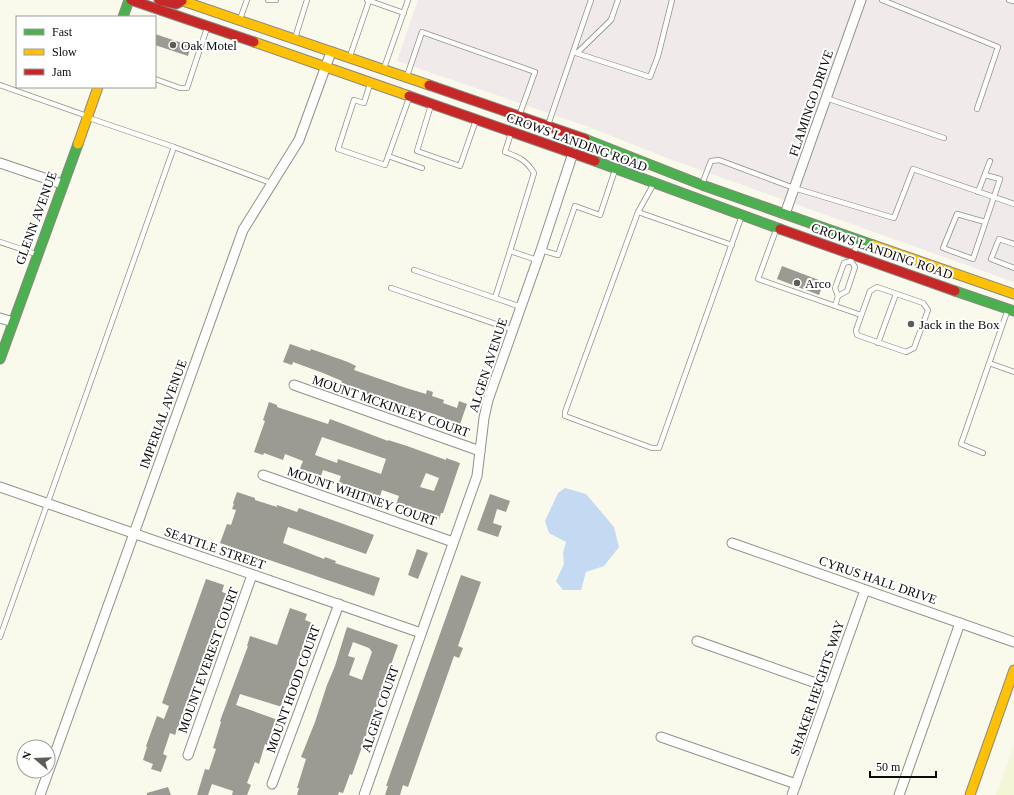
<svg xmlns="http://www.w3.org/2000/svg" width="1014" height="795" font-family="Georgia,serif">
<rect width="100%" height="100%" fill="#f9f9ec"/>
<!-- industrial -->
<polygon fill="#f0eaea" points="418,0 1014,0 1014,282 667,158 589,127 397,61"/>
<!-- farmland -->
<polygon fill="#f4f6d8" points="1014,745 1014,795 996,795"/>
<!-- water -->
<polygon fill="#c4daf2" points="565,488 586,494 614,527 619,547 604,566 586,572 581,590 563,590 556,581 564,564 563,553 566,542 549,533 545,521 558,493"/>
<!-- building -->
<g fill="#9b9a93" fill-rule="evenodd">
<polygon points="155,34 191,46 188,56 155,45"/>
<polygon points="782,266 824,282 819,295 777,279"/>
<polygon points="290,344 310,351 311,349 348,362 356,366 354,370 406,388 426,394 427,390 433,392 432,396 444,400 443,403 457,408 459,401 467,404 459,427 444,421 445,418 428,412 427,415 349,388 341,385 342,381 323,373 293,362 292,365 283,362"/>
<path d="M269,402L277,405V407L328,424L330,419L388,441V440L407,446L446,460V458L460,463L443,513H441L439,520L396,505L399,496L382,490L379,499L338,485L341,476L323,470L320,479L299,471L303,461L285,454L283,460L264,453L263,455L254,452L265,421L263,420ZM322,437L386,459L381,474L338,459L337,463L315,455ZM426,473L439,478L434,491L420,487Z"/>
<polygon points="237,492 255,498 255,500 277,507 277,505 297,512 299,508 374,535 366,554 288,527 283,543 324,559 325,557 336,561 335,563 380,578 374,596 220,543 227,524 231,525 236,510 232,509 234,504 233,503"/>
<polygon points="490,494 510,501 506,512 497,509 493,523 502,526 498,537 477,530"/>
<polygon points="417,549 428,553 418,579 408,575"/>
<polygon points="461,575 481,582 458,646 463,648 459,658 454,656 408,787 403,785 400,795 385,795 388,786 386,786 393,766"/>
<polygon points="206,579 224,585 222,592 228,594 184,717 182,716 175,735 170,733 163,754 167,756 161,772 151,769 153,764 143,760 147,747 146,746 157,716 164,719 169,706 162,703"/>
<polygon points="290,608 307,614 305,620 312,623 284,698 282,707 240,694 236,705 281,721 279,728 274,726 267,745 265,744 259,764 255,762 247,783 251,785 247,795 232,795 233,791 212,784 208,795 197,795 205,769 209,770 216,749 213,748 221,722 220,721 248,646 247,646 250,636 277,645"/>
<path d="M347,627L398,645L352,775L350,774L343,793L339,792L338,795H297L299,788H297L306,759L301,757L315,722L327,685L335,666ZM353,642L369,648L372,652L362,680L349,675L355,658L348,656Z"/>
<polygon points="168,787 171,795 147,795 147,793"/>
</g>
<g fill="none" stroke-linecap="round" stroke-linejoin="round">
<!-- lane casing -->
<g stroke="#91918b" stroke-width="6">
<g id="lane">
<polyline points="268,0 276,0"/>
<polyline points="367,0 404,13"/>
<polyline points="882,0 998,47 977,109"/>
<polyline points="1009,0 1014,1"/>
<polyline points="240,19 247,0"/>
<polyline points="295,38 307,0"/>
<polyline points="573,52 650,77 658,56 672,0"/>
<polyline points="577,53 611,20 618,0"/>
<polyline points="350,56 369,1"/>
<polyline points="384,68 408,0"/>
<polyline points="407,76 422,32 535,72 519,116"/>
<polyline points="155,79 180,88 187,88 207,28"/>
<polyline points="370,84 364,103 354,100 338,149 385,165 409,98"/>
<polyline points="0,85 87,116"/>
<polyline points="826,98 944,138"/>
<polyline points="431,105 417,151 460,166 476,120"/>
<polyline points="548,125 591,0"/>
<path d="M511,133L505,152C519,157 526,160 534,173L510,251L537,260"/>
<polyline points="174,147 271,183"/>
<polyline points="388,156 422,168"/>
<polyline points="985,175 1000,179 973,259 943,248 957,214 985,222"/>
<polyline points="702,184 711,161 719,160 794,188 894,218 913,169 1014,204"/>
<polyline points="653,185 638,212 565,412 565,416 652,448 659,448 741,218"/>
<polyline points="978,192 990,161"/>
<polyline points="638,212 732,245"/>
<polyline points="776,230 758,279 861,315"/>
<polyline points="0,242 36,254"/>
<polyline points="1014,244 999,239 991,259 1014,268"/>
<polyline points="541,250 558,255 575,206 600,215 615,170"/>
<polyline points="510,251 495,298 521,307"/>
<polyline points="414,270 495,298"/>
<polygon points="877,287 923,303 928,310 914,348 906,352 857,335 856,330 870,291"/>
<polyline points="391,288 513,330"/>
<polyline points="838,296 847,291 855,267 851,261 858,242"/>
<polyline points="835,306 838,296 835,288 844,263 851,261"/>
<polyline points="878,343 896,294"/>
<polyline points="989,363 1014,372"/>
<polyline points="983,453 961,444 1008,309"/>
<polyline points="0,637 174,147 89,118"/>
</g>
</g>
<!-- street casing -->
<g stroke="#91918b" stroke-width="11">
<g id="street">
<polyline points="0,163 62,184"/>
<polyline points="785,214 861,0"/>
<polyline points="0,318 13,322"/>
<polyline points="294,385 480,451"/>
<polyline points="263,475 453,542"/>
<polyline points="0,487 421,633"/>
<polyline points="732,543 1014,642"/>
<polyline points="697,641 830,688"/>
<polyline points="661,737 796,784"/>
<polyline points="188,755 252,575"/>
<polyline points="272,784 339,604"/>
<polyline points="40,795 243,230 299,140 331,52"/>
<polyline points="364,795 477,476 484,418 488,400 541,250 573,153"/>
<polyline points="792,795 865,590"/>
<polyline points="899,795 960,623"/>
</g>
</g>
<!-- fast casing -->
<g stroke="#888882" stroke-width="11">
<g id="fast">
<polyline points="123,17 129,0"/>
<polyline points="585,139 702,185 873,245"/>
<polyline points="595,161 780,229"/>
<polyline points="955,291 1014,311"/>
<polyline points="0,359 78,144"/>
</g>
</g>
<!-- slow casing -->
<g stroke="#888882" stroke-width="11">
<g id="slow">
<polyline points="180,0 429,85"/>
<polyline points="254,42 409,96"/>
<polyline points="78,144 98,87"/>
<polyline points="873,245 1014,294"/>
<polyline points="970,795 1014,670"/>
</g>
</g>
<!-- jam casing -->
<g stroke="#888882" stroke-width="11">
<g id="jam">
<polyline points="131,0 254,42"/>
<polyline points="159,0 176,4 182,1"/>
<polyline points="429,85 585,139"/>
<polyline points="409,96 595,161"/>
<polyline points="780,229 955,291"/>
</g>
</g>
<!-- lane -->
<use href="#lane" stroke="#fefefc" stroke-width="4.5"/>
<!-- street -->
<use href="#street" stroke="#fefefc" stroke-width="9"/>
<!-- fast -->
<use href="#fast" stroke="#4caf50" stroke-width="9"/>
<!-- slow -->
<use href="#slow" stroke="#ffc107" stroke-width="9"/>
<!-- jam -->
<use href="#jam" stroke="#c62828" stroke-width="9"/>
</g>
<!-- markers -->
<g fill="#5d5d58" stroke="#fff" stroke-width="1.5">
<circle cx="173" cy="45" r="4"/>
<circle cx="797" cy="283" r="4"/>
<circle cx="911" cy="324" r="4"/>
</g>
<g text-anchor="middle" dominant-baseline="central" stroke-width="4" stroke-linejoin="round" paint-order="stroke">
<!-- poi labels -->
<g font-size="13" fill="#090909" stroke="#fff" text-anchor="start">
<text x="181" y="45">Oak Motel</text>
<text x="805" y="283">Arco</text>
<text x="919" y="324">Jack in the Box</text>
</g>
<!-- street labels -->
<g font-size="13" fill="#090909" stroke="#fff">
<text transform="translate(811 103) rotate(-71)">FLAMINGO DRIVE</text>
<text transform="translate(577 142) rotate(20)">CROWS LANDING ROAD</text>
<text transform="translate(36 218) rotate(-70)">GLENN AVENUE</text>
<text transform="translate(882 251) rotate(19)">CROWS LANDING ROAD</text>
<text transform="translate(488 365) rotate(-72)">ALGEN AVENUE</text>
<text transform="translate(391 406) rotate(19)">MOUNT MCKINLEY COURT</text>
<text transform="translate(163 414) rotate(-70)">IMPERIAL AVENUE</text>
<text transform="translate(362 496) rotate(19)">MOUNT WHITNEY COURT</text>
<text transform="translate(215 548) rotate(19)">SEATTLE STREET</text>
<text transform="translate(878 580) rotate(19)">CYRUS HALL DRIVE</text>
<text transform="translate(208 660) rotate(-70)">MOUNT EVEREST COURT</text>
<text transform="translate(817 688) rotate(-71)">SHAKER HEIGHTS WAY</text>
<text transform="translate(293 689) rotate(-70)">MOUNT HOOD COURT</text>
<text transform="translate(380 709) rotate(-71)">ALGEN COURT</text>
</g>
</g>
<!-- legend -->
<rect x="16" y="16" width="140" height="72" fill="#ffffff" stroke="#9d9d9d"/>
<rect x="24" y="29" width="20" height="6" fill="#4caf50" stroke="#9d9d9d"/>
<text x="52" y="36" font-size="12" fill="#090909">Fast</text>
<rect x="24" y="49" width="20" height="6" fill="#ffc107" stroke="#9d9d9d"/>
<text x="52" y="56" font-size="12" fill="#090909">Slow</text>
<rect x="24" y="69" width="20" height="6" fill="#c62828" stroke="#9d9d9d"/>
<text x="52" y="76" font-size="12" fill="#090909">Jam</text>
<!-- north arrow -->
<g transform="translate(36 759) rotate(289)"><circle r="19" fill="#ffffff" stroke="#9d9d9d"/>
<path d="M0-3L7 15L0 10L-7 15Z" fill="#5d5d58"/>
<text y="-6" font-size="11" font-weight="bold" text-anchor="middle" fill="#090909">N</text>
</g>
<!-- scale -->
<path d="M870 771v6h66v-6" fill="none" stroke="#090909" stroke-width="2"/>
<text x="876" y="771" font-size="12" fill="#090909" stroke="#ffffff" stroke-width="3" paint-order="stroke">50 m</text>
</svg>
